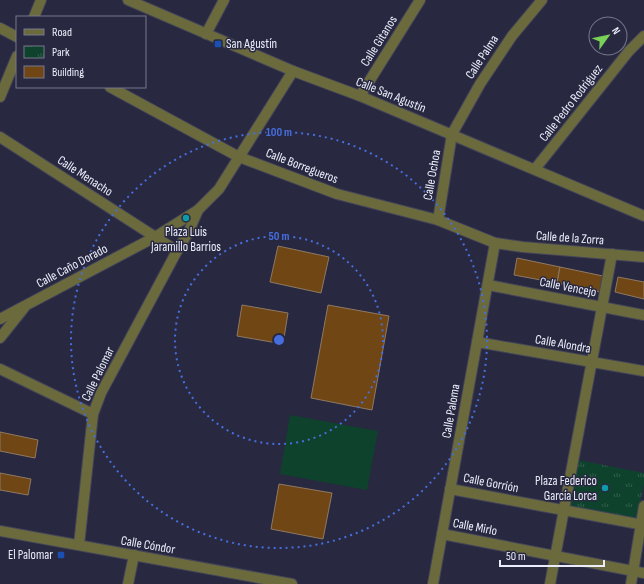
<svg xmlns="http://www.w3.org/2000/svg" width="644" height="584" font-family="'Sofia Sans Condensed',sans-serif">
<defs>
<pattern id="park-tufts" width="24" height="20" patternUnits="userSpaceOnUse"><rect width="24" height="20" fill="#0e422c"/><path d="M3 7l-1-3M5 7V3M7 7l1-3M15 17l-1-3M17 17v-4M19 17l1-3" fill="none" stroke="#315e4c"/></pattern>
</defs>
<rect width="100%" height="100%" fill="#282940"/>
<!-- grass -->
<polygon fill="#0e422c" points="290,415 378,431 367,490 280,474"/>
<!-- park -->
<polygon fill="url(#park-tufts)" points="578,460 644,473 644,483 637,519 570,506"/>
<!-- building -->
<g fill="#6f4614" stroke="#8f7963">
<polygon points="278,246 329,257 321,293 270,282"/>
<polygon points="517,258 560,267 557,283 514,275"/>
<polygon points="560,267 603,276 600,292 557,283"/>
<polygon points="618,277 644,282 644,299 615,292"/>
<polygon points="242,305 288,313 283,344 237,336"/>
<polygon points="328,305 389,316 372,410 311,398"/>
<polygon points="0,432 38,440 35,458 0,451"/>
<polygon points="0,473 31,479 28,495 0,490"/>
<polygon points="279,484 332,493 323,539 271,529"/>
</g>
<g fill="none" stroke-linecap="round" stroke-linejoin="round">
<!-- minor casing -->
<g stroke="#43445a" stroke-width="12">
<g id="minor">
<polyline points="128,0 293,71 360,96 644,216"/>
<polyline points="34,17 41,0"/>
<polyline points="0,28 17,37"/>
<polyline points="206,34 224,0"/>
<polyline points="110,87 239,157 337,194 438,220 495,243 523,247 644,257"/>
<polyline points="360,96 420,0"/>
<polyline points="0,97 17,56"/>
<polyline points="0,137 177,251"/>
<polyline points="535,169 629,51 644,36"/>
<polyline points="438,220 452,134 480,84 512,36 542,0"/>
<polyline points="488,285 644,315"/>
<polyline points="0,319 155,237 198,210 219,189 293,71"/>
<polyline points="0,338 24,308"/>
<polyline points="477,342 644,371"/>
<polyline points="0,369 93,414"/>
<polyline points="450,489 644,525"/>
<polyline points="0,531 292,584"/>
<polyline points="442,534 644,573"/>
<polyline points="79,545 93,414 101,393 177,251 188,233 198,210"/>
<polyline points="128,584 134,555"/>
<polyline points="433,584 495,243"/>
<polyline points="550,584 612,254"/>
<polyline points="631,584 644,506"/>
</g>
</g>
<!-- minor -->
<use href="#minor" stroke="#6b6a3d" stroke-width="10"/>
</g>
<!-- distance rings -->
<g fill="none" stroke="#466edf" stroke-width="2" stroke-dasharray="2 4">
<circle cx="279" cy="340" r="104"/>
<circle cx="279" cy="340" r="208"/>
</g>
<!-- markers -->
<g fill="#1a4fb4" stroke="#282940" stroke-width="1.5">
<rect x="214" y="40" width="8" height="8" rx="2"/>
<rect x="57" y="551" width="8" height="8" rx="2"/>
</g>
<g fill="#0f9aa8" stroke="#282940" stroke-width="1.5">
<circle cx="186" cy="218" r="4"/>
<circle cx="605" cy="488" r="4"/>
</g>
<g text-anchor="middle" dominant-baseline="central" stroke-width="3" stroke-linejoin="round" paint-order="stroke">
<!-- street labels -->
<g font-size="13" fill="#ebedfc" stroke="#282940">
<text transform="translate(379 41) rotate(-58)">Calle Gitanos</text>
<text transform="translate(482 57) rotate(-57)">Calle Palma</text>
<text transform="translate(391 95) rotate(22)">Calle San Agustín</text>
<text transform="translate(571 103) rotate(-52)">Calle Pedro Rodriguez</text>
<text transform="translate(302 166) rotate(21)">Calle Borregueros</text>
<text transform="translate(432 175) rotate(-80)">Calle Ochoa</text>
<text transform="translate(85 176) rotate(33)">Calle Menacho</text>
<text transform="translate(570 238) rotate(4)">Calle de la Zorra</text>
<text transform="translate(72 266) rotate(-28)">Calle Caño Dorado</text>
<text transform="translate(568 287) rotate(11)">Calle Vencejo</text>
<text transform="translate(563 344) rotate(10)">Calle Alondra</text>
<text transform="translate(98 374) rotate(-64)">Calle Palomar</text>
<text transform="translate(451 411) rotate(-80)">Calle Paloma</text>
<text transform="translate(491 483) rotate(11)">Calle Gorrión</text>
<text transform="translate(475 527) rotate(11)">Calle Mirlo</text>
<text transform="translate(148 545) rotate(10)">Calle Cóndor</text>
</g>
<!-- poi labels -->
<g font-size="13" fill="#ebedfc" stroke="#282940" text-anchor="end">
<text x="226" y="44" text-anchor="start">San Agustín</text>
<text x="186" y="232" text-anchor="middle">Plaza Luis<tspan x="186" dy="15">Jaramillo Barrios</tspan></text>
<text x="597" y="481">Plaza Federico<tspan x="597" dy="15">García Lorca</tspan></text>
<text x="53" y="555">El Palomar</text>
</g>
</g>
<circle cx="279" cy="340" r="6" fill="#466edf" stroke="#282940" stroke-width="2"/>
<g font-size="12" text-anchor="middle" font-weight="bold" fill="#466edf" stroke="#282940" stroke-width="3" stroke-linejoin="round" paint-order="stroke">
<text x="279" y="136">100 m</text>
<text x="279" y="240">50 m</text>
</g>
<!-- legend -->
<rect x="16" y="16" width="130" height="72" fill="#282940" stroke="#76778b"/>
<rect x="24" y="29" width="20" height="6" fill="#6b6a3d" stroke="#76778b"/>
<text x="52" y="36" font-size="12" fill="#ebedfc">Road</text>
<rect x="24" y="46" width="20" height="12" fill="url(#park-tufts)" stroke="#76778b"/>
<text x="52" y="56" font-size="12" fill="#ebedfc">Park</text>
<rect x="24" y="66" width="20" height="12" fill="#6f4614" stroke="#76778b"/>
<text x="52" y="76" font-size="12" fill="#ebedfc">Building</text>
<!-- north arrow -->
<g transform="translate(608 36) rotate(57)"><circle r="19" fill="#282940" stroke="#76778b"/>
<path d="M0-3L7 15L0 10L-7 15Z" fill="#79d157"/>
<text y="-6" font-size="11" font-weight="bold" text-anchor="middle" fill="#ebedfc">N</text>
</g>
<!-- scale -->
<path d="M500 560v6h104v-6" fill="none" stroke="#ebedfc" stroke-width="2"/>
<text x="506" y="560" font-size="12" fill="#ebedfc" stroke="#282940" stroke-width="3" paint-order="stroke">50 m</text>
</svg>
